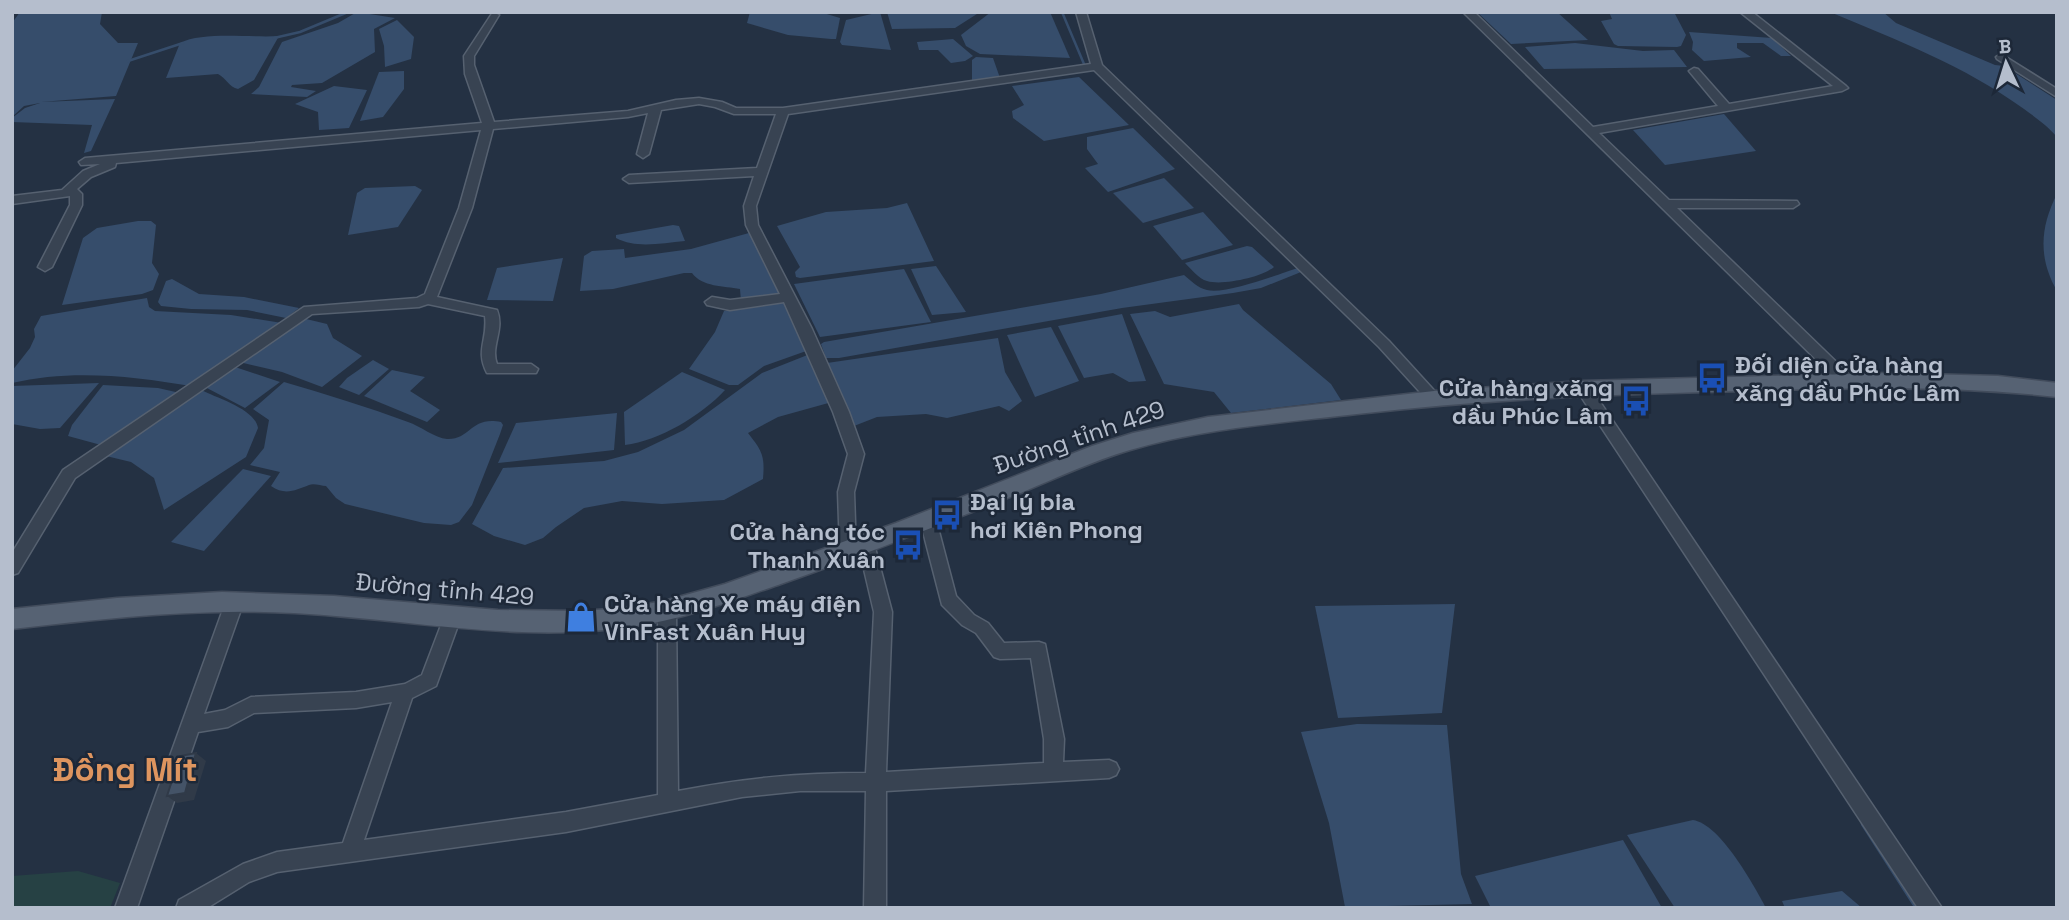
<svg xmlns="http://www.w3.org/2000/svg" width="2069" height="920" font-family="'Space Grotesk',sans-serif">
<rect width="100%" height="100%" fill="#243143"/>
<!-- green -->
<polygon fill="#264144" points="78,871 120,883 110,908 12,908 12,876"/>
<!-- water -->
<g fill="#364d6b">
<polygon points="20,12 102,12 100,24 118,43 138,43 116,96 41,102 115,99 91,151 84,153 92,125 12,122 12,118 25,108 40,103 24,106 12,117 12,23"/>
<polygon points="357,12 395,18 374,29 375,52 322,83 292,85 291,87 316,91 307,97 251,94 259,87 282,42 338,23"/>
<polygon points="750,12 820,12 840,18 836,39 831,39 788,35 747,23"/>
<polygon points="880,12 891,50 842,45 840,42 846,20"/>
<polygon points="887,12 980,12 955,28 892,29"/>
<polygon points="991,12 1050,12 1070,58 980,54 966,46 961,35"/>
<polygon points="1477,12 1557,12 1588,40 1511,44"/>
<polygon points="1609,12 1674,12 1686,35 1681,46 1677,47 1618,46 1614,44 1601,21 1612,19"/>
<path d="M1830,12H1883L1896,23L1995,65L2004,66L2057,100V137C2047,125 2036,118 2024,109C1965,66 1897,40 1830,12Z"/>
<polygon points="397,20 414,37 411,59 385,67 384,46 379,29"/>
<polygon points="1689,32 1772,38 1791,56 1781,56 1763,43 1737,43 1737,48 1751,57 1704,61 1692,50 1693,42"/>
<path d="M279,36L254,80L238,89C229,87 226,78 218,74L166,78L180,43C203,31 251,38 279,36Z"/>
<polygon points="953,39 973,56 965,61 951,63 938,50 919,50 917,42"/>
<polygon points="1575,43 1643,51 1674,50 1687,67 1544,69 1525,47"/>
<polygon points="976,57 993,58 1000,78 972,80 972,60"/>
<polygon points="404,71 404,89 383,117 360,121 379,72"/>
<polygon points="1079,77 1129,125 1044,141 1013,118 1012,111 1024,105 1012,86"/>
<polygon points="334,86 367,90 349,128 319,130 318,112 295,104"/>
<polygon points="1724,114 1756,151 1665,165 1633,130"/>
<polygon points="1133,128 1175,169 1108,192 1085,168 1098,164 1087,149 1087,137"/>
<polygon points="1164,178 1194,208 1143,223 1113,193"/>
<polygon points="415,186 422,190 398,227 348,235 357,193 365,188"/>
<path d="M2057,194V291C2038,258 2040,227 2057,194Z"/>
<polygon points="907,203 934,261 800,278 796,277 795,272 800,267 777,226 826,212 887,208"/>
<polygon points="1203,212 1233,245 1182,260 1153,226"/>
<polygon points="138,221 151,221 156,225 152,263 159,274 153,290 142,294 62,305 83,238 97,228"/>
<path d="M673,225L679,226L685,241C661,243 637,249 616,238V235Z"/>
<path d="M749,233L781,297L741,301L740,289C724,286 702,287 692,273H684L613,289L580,291L584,256L592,251L624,249L625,258L691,249Z"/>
<path d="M1247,246L1252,247L1274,267C1263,277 1222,286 1207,281C1199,279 1191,269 1185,263Z"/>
<polygon points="563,258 553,301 487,300 497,268"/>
<polygon points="936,266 966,312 932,315 911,269"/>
<path d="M1298,268L1301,272L1261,288L1233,293L1122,308L839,358H826L821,344L824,342L1101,294L1184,275C1191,281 1198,288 1207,290C1225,295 1279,274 1298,268Z"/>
<polygon points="904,269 931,322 820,337 794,284"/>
<polygon points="172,279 199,294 244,297 299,308 286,318 247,310 191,309 161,306 158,302 166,281"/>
<path d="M147,298L149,307L155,311L231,315L282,323L191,386C133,376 70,369 12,383V371L30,348L35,337L34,329L41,316Z"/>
<polygon points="783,302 809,350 764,366 738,385 729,385 689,369 715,332 724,311"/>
<polygon points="1239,304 1243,310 1331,384 1341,400 1231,413 1214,392 1164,384 1130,314 1155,311 1170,317"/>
<polygon points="1122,314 1146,381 1129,382 1113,373 1084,378 1058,326"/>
<polygon points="302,318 327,324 333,338 362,356 322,387 282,372 239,362"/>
<polygon points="1051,327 1079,381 1035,397 1007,335"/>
<polygon points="998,338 1005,372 1022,401 1009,411 999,406 947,418 926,414 877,417 854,426 827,363"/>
<path d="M810,354L832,402L778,417L748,433C762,451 765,455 763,479L724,500L662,504L622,501L584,508L556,527L543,538L525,545L494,536L472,524L503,468L604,461L638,452L684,430L762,373Z"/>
<polygon points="373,360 389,369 359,395 339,387 347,378"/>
<polygon points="232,366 280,382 245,408 205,387"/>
<polygon points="392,370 425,377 410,391 440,410 427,422 364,396"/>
<path d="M682,372L725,390C702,415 659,441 625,445L624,412Z"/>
<path d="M284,382C326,394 367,407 408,422C420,426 435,438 447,439C471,440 470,416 501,422L503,425L500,434L472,505L459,522L451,525L424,523L345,504L336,498L326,486C321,486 314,483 309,485C296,490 285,496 271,486L280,472L250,465L264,448L269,420L253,409Z"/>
<polygon points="99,383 60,428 40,429 12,424 12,386"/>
<polygon points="103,385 158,388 180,393 101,445 68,436 72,425"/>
<path d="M201,390C217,398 255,409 258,428L246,457L164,510L154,478L131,462L102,455Z"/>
<polygon points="617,413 614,450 498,463 516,423"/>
<polygon points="243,469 271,476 204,551 171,542"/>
<polygon points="1455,604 1442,713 1338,718 1315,606"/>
<polygon points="1357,724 1447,725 1461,874 1472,904 1345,907 1329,823 1301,732"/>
<path d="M1693,820C1720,824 1753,884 1766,908H1675L1627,835Z"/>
<polygon points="1623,840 1662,908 1491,908 1475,876"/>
<polygon points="1842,891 1862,908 1785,908 1782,901"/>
</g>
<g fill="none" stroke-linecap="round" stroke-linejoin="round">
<!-- stream-far1 -->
<g stroke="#364d6b" stroke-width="2.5">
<polyline points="1062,12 1084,64"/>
<polyline points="274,38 300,32 348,12"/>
<polyline points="128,61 183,43"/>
</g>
<!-- stream -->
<polyline stroke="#364d6b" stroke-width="4.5" points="1863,824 1917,908"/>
<!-- minor casing -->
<g stroke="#566170" stroke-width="3">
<g id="minor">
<path d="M493,12L499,15L474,56V65L494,122L628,111L676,100L699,98L722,102L736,108H783L1091,64L1076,12H1086L1102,65L1389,341L1441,398L1439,402H1429L1379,347L1094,70L788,114L756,206L758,225L812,329L849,412L864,454L854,492L856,551L854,556L848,558L842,556L840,551L838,492L848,454L833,412L784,302L730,310L707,305L705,302L712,297L730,300L780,294L746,225L744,206L754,176L629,183L623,179L629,175L757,168L776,114H734L715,107L699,104L661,110L649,154L643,158L637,154L648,113L628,117L493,129L472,208L437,297L497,310C505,330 490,346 497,364H531L538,369L536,373H487C475,350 488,340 485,316L428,304L419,307L312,314L75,478L18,573L12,575V553L63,470L304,307L417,298L425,294L459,208L481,130L116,163L115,167L91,177L77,189L82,194V205L52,267L45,271L38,267L70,205V196L12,204V196L62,190L83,171L100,164L81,165L79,162L85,158L482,123L465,74L464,56Z"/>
<polygon points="1463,12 1474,12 1593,127 1718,106 1689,71 1694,68 1698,69 1729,104 1833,86 1740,12 1752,12 1846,86 1848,88 1842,91 1599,133 1669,200 1797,201 1799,204 1793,208 1677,208 1854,379 1856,383 1854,387 1844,387"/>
<polygon points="2001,54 2057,89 2057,97 1997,59 1996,57"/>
<polygon points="1583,383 1588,384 1942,908 1918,908 1578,392 1576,388 1578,384"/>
<path d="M928,513L934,515L936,520L956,596L974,615L988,623L1004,643L1039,642L1045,644L1064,739L1063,762L1109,760L1116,763L1119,769L1116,775L1109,778L886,791V908H864L866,791H800L742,797L566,832L277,872L249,882L207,908H176L179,900L243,864L277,852L343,843L392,702L356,708L254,713L228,727L198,732L137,908H115L226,601L229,596L235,594L241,596L244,601L204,714L225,710L251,697L356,692L405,684L422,675L446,612L452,610L458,612L461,617L436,686L412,698L364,840L566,812L658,795V611L661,606L667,604L673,606L676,611L678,791C745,778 798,773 866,773L874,612L858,544L860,539L866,537L872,539L874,544L892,612L886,772L1044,763V739L1031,658L1000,659L994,657L976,633L962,625L942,605L920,520L922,515Z"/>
</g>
</g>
<!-- major casing -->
<g stroke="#424c5c" stroke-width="3">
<path id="major" d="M1889,373L1998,376L2057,383V397C1952,385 1848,388 1743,391C1614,394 1486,399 1357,414C1281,423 1204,428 1130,450C1093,461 1058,477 1023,492C942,524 861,556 778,585C736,599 693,616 648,624C531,646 411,619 294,613C200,608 106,618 12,629V609L117,598L222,592L334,596L498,610L581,611L623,608L664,601L725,584L896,523L1092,446L1133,433L1208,417L1434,391L1583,381Z"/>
</g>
<!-- minor -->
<use href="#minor" fill="#384352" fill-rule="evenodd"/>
<!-- major -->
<use href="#major" fill="#566273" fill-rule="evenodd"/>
</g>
<!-- shaded-wall -->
<polygon fill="#303a48" points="196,753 206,761 194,800 177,803 167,796"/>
<!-- building -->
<polygon fill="#445367" stroke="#303a48" stroke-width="2" points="196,753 185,793 167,796 180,756"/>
<!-- icons -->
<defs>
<g id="bus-bare" transform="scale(2.415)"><path d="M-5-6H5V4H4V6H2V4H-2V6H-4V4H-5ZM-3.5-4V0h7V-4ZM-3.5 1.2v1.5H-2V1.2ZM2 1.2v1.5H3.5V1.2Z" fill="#1a4fb4" stroke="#1d2838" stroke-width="2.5" paint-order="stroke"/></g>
<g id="shop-bare" transform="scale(2.415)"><path d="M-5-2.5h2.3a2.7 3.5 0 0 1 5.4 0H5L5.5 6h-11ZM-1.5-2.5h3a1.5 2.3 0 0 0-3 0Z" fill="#3f7fe0" stroke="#1d2838" stroke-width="2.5" paint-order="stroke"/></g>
</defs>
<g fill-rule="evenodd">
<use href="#bus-bare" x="1712" y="378"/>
<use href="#bus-bare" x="1636" y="401"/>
<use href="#bus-bare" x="947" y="515"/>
<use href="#bus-bare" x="908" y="545"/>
<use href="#shop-bare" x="581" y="617"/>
</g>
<g text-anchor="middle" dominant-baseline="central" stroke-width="5" stroke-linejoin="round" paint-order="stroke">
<!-- poi labels -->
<g font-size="24" font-weight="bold" fill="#b5becd" stroke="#1d2838" text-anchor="start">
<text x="1735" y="364">Đối diện cửa hàng<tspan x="1735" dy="28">xăng dầu Phúc Lâm</tspan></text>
<text x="1613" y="387" text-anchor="end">Cửa hàng xăng<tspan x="1613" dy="28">dầu Phúc Lâm</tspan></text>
<text x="970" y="501">Đại lý bia<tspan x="970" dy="28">hơi Kiên Phong</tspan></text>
<text x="885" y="531" text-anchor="end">Cửa hàng tóc<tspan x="885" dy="28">Thanh Xuân</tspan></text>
<text x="604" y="603">Cửa hàng Xe máy điện<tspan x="604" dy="28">VinFast Xuân Huy</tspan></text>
</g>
<!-- street labels -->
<g font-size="24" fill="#b5becd" stroke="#1d2838">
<text transform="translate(1079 437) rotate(-19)">Đường tỉnh 429</text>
<text transform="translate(445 589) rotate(5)">Đường tỉnh 429</text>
</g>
<!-- near-quarter labels -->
<g font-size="33" font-weight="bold" fill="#de955f" stroke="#1d2838">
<text x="125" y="770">Đồng Mít</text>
</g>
</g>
<!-- border -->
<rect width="2069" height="920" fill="none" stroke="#b5becd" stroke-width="28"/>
<!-- north arrow -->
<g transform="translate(2006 63) rotate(356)" stroke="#1d2838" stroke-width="5" paint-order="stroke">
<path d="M0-5L12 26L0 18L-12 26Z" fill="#b5becd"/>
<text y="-10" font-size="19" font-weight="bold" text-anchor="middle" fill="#b5becd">B</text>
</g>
</svg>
